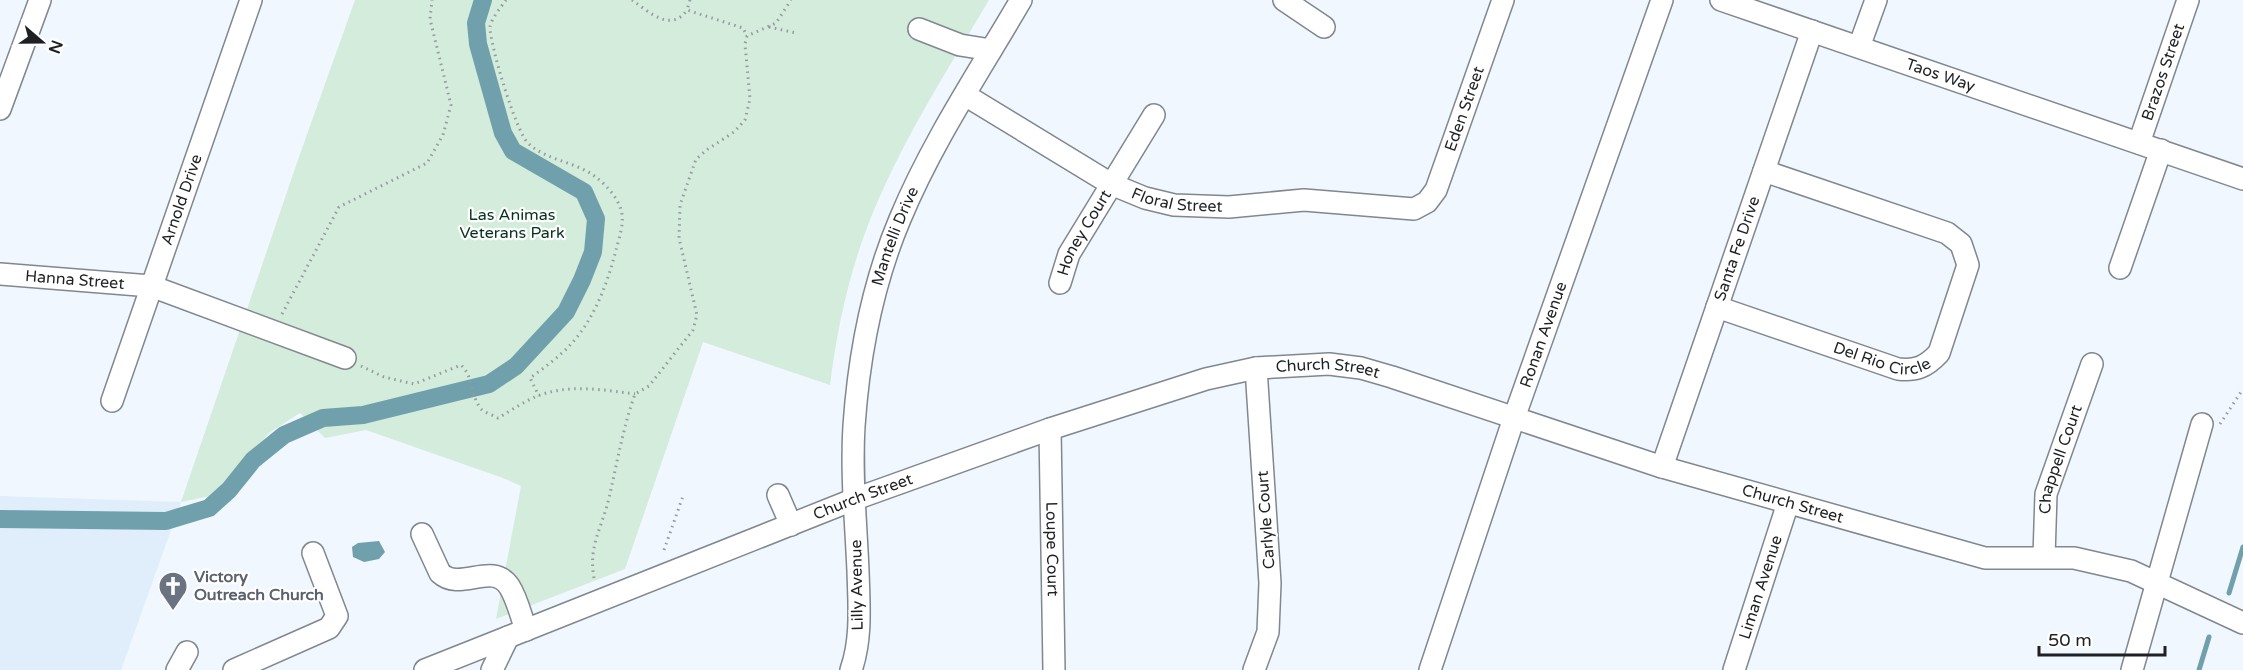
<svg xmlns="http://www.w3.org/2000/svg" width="2243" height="670" font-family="'Varela Round',sans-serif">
<rect width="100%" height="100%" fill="#f0f7fe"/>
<!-- built -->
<polygon fill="#e0edfa" points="0,496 181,502 121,670 0,670"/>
<!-- green -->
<path fill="#d3ecdb" d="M355,0H989C951,64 910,128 880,196C853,256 838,320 830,385L703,342L625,569L496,619L521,486L503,478L366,430L325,438L300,413L269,433L227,483L210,496L181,502L300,154Z"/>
<!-- water -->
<polygon fill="#70a0ab" points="379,541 385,552 379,559 364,562 353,557 352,547 358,543"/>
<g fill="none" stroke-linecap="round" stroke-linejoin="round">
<!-- stream -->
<g stroke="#70a0ab" stroke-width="5">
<polyline points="2229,593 2243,547"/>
<polyline points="2199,670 2209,637"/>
</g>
<!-- canal -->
<polyline stroke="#70a0ab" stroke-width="18" points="0,519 166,521 209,508 229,490 253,460 284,435 323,418 363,415 489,384 516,366 566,312 582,280 593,252 596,219 584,192 513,151 503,133 478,44 476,23 483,0"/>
<!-- minor casing -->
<g stroke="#81878e" stroke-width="24">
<g id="minor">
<polyline points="1284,0 1324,27"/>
<path id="s1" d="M1721,0L2243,179"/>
<polyline points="919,29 960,45 991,50"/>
<polyline points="1859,47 1876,0"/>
<path id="s2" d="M965,95L1111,184L1145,198L1174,205L1229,207L1304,200L1414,209L1427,202L1436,190L1503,0"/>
<polyline points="0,109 40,0"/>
<path id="s3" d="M2139,143L2188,0"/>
<polyline points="2120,268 2161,150"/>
<path id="s4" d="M0,274L151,286L345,358"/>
<path id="s5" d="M1060,283L1069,254L1154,115"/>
<path id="s6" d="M1717,307L1898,369C1916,371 1926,367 1939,353L1968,265L1961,244L1947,233L1764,171"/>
<path id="s7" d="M112,401L251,0"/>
<path id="s8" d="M1050,429L1054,670"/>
<path id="s9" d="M1662,467L1812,31"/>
<polyline points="778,495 791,525"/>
<path d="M422,534L440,573C460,592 492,561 509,586C517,598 521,616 526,630"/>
<path id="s10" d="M2044,557L2046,494L2092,364"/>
<polyline points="177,670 187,652"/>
<polyline points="234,670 329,628 337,616 313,553"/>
<path id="s11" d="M425,670L855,499L1050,429L1206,379L1256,368L1329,364L1361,368L1392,377L1662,467L1985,558H2074L2131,571L2243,623"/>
<polyline points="492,670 508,637"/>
<path id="s12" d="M851,670C862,639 859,604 858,571C856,523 851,474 854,426C859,354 872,285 900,219C932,142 979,72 1021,0"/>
<polyline points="1254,670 1268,632 1270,583 1256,368"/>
<path id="s13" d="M1430,670L1514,418L1662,0"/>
<path id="s14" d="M1734,670L1788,503"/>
<polyline points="2132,670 2202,424"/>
</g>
</g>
<!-- path -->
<g stroke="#959a9f" stroke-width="3" stroke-dasharray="1.5 4.5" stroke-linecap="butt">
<path d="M506,0C501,7 491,19 490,27C490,45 516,132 528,143C546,161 576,161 597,178C606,185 618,198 621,210C625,222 619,238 616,250C606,288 592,326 562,353C552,362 541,370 530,378L539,396"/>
<path d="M632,0C649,12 671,33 687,10"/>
<polyline points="690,0 687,10 743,28 747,36"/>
<polyline points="769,27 796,33"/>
<polyline points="282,314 339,207 427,163 443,135 451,105 430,19 432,0"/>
<path d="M361,366L384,377L414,384L461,365C474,377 470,395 481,409C485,413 493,415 498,418C512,410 526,400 540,395C571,384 604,390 635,394"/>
<polyline points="2220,424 2243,389"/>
<polyline points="664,550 683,496"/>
<path d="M594,578C588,546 602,528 609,498C617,463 623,428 635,394L649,386L693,330L697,315L679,238L680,205L696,159L708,149L734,132L745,120L750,99L745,44L747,36L776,23L791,0"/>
</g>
<!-- minor -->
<use href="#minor" stroke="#fff" stroke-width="21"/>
</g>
<!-- icons -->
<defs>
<g id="church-pin" transform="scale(1.5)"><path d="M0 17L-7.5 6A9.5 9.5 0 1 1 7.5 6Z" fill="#6b7280" stroke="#fff"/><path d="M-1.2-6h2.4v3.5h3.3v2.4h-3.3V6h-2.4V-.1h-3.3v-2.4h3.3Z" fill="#fff"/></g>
</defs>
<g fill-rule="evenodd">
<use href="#church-pin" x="173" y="586"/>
</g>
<g text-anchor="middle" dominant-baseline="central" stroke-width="4.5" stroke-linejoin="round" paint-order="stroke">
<!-- street labels -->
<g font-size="16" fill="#1e2023" stroke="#fff">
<text stroke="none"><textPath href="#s3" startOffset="75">Brazos Street</textPath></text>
<text stroke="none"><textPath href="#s1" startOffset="232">Taos Way</textPath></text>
<text stroke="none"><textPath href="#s2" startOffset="594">Eden Street</textPath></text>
<text stroke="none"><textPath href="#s2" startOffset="240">Floral Street</textPath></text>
<text stroke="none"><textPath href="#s7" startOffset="213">Arnold Drive</textPath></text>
<text stroke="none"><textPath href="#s5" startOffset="56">Honey Court</textPath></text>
<text stroke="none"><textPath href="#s12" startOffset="440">Mantelli Drive</textPath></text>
<text stroke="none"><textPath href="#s9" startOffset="231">Santa Fe Drive</textPath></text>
<text stroke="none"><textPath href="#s4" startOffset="75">Hanna Street</textPath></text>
<text stroke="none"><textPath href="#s13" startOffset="354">Ronan Avenue</textPath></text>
<text stroke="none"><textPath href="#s6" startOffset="174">Del Rio Circle</textPath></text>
<text stroke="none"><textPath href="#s11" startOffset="957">Church Street</textPath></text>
<text stroke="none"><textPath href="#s10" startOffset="100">Chappell Court</textPath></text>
<text stroke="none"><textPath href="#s11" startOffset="471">Church Street</textPath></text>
<text stroke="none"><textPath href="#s11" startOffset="1443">Church Street</textPath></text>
<text transform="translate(1266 520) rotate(-94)">Carlyle Court</text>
<text stroke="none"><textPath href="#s8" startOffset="120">Loupe Court</textPath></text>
<text transform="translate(857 585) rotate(-91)">Lilly Avenue</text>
<text stroke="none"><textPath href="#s14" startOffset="87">Liman Avenue</textPath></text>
</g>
<!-- park labels -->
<g font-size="16" fill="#03331a" stroke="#fff">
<text x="512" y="215">Las Animas<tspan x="512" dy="18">Veterans Park</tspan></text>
</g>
<!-- worship labels -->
<g font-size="16" font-weight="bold" fill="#5b616d" stroke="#fff" text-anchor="start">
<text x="194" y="577">Victory<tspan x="194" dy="18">Outreach Church</tspan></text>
</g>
</g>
<!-- north arrow -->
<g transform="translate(42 42) rotate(110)" stroke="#ffffff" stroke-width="4.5" paint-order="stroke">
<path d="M0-4.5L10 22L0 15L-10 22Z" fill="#1e2023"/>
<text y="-9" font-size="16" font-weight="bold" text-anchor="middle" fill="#1e2023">N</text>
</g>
<!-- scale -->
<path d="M2039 646v9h126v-9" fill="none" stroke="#1e2023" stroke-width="3"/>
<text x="2048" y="646" font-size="18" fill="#1e2023" stroke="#ffffff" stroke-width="4.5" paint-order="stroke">50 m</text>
</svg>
